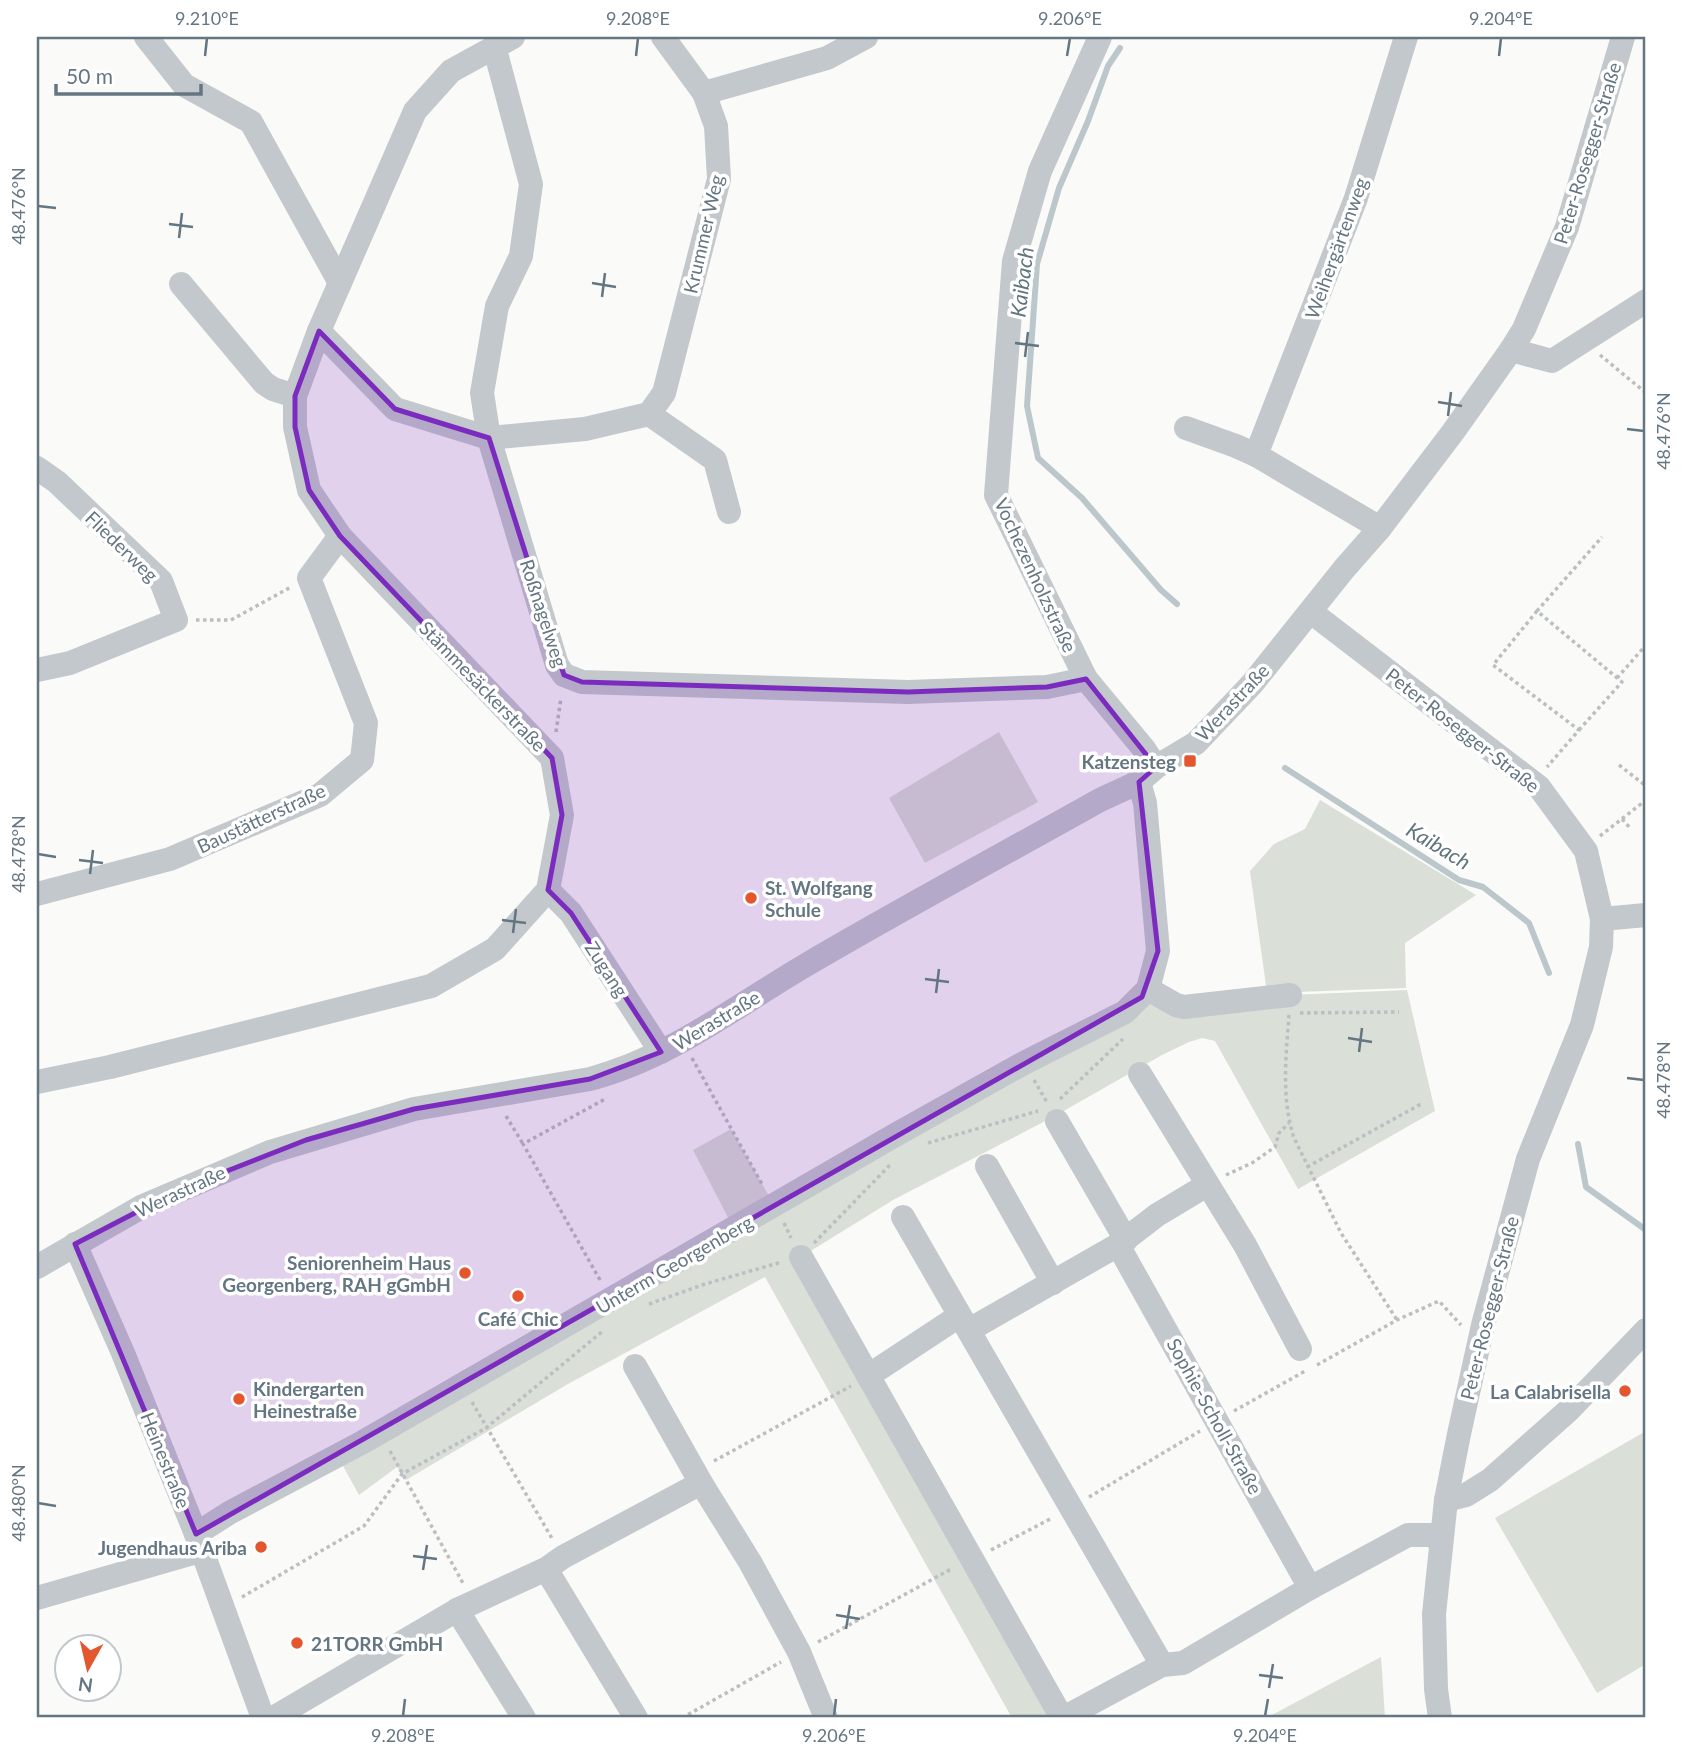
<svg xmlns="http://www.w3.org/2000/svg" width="1683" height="1755" font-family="Lato,sans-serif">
<rect width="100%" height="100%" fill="#fafaf8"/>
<!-- green -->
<g fill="#dadfd7">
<polygon points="999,732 1038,802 925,863 889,798"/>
<polygon points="1320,800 1476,895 1405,943 1406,988 1267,993 1250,871 1274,844 1305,829"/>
<polygon points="1407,990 1435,1111 1298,1189 1215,1041 1202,1038 1189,1042 1162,1055 1053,1117 893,1200 801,1257 1062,1718 1012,1718 765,1277 568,1384 406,1480 397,1467 359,1495 337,1455 734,1229 693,1150 731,1129 774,1205 1135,1003 1176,1005 1290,995"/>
<polygon points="1646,1431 1646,1664 1597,1693 1495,1518"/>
<polygon points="1381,1657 1385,1718 1266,1718"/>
</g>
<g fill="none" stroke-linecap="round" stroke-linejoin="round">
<!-- stream -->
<g stroke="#bbc7cb" stroke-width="6">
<polyline points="1120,48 1108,66 1088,121 1059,188 1037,264 1027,406 1038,458 1082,498 1161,590 1177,604"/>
<polyline points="1285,768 1459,880 1483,887 1529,923 1549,973"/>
<polyline points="1578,1144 1586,1187 1646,1230"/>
</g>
<!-- path -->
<g stroke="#bbbfc2" stroke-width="3.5" stroke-dasharray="3.5 3.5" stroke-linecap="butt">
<polyline points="1600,355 1646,393"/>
<polyline points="1537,611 1493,665 1579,730 1547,767"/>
<polyline points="196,620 231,620 291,587"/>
<polyline points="1617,678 1646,645"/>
<polyline points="1579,730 1622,682 1537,611 1602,537"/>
<polyline points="556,732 561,698"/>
<polyline points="1619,765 1646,786"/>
<polyline points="1622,819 1631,829"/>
<polyline points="1600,836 1646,800"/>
<polyline points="1300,1013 1399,1012"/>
<path d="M1289,1015C1286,1056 1281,1098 1294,1138L1341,1233L1397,1320"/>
<polyline points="692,1058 763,1186"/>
<polyline points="1034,1080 1048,1104"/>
<polyline points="1060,1099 1123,1039"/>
<polyline points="506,1116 523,1144"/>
<polyline points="928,1143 1038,1111"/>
<polyline points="1307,1167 1421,1104"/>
<polyline points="1226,1175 1252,1163 1275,1147 1279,1133 1289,1123"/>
<polyline points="784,1223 791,1238"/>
<polyline points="814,1243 892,1163"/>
<polyline points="600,1280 523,1144 607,1098"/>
<polyline points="649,1304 705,1284 782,1262"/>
<polyline points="1317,1365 1397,1320 1439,1301 1461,1325"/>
<polyline points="472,1402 553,1540"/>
<polyline points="1234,1411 1307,1370"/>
<polyline points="390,1451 464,1585"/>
<polyline points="714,1461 851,1386"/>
<polyline points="1089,1497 1200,1431"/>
<polyline points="991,1550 1052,1518"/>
<polyline points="242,1597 364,1526 402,1474 486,1428 604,1330"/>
<polyline points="818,1642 953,1568"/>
<polyline points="682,1718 781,1662"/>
</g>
<!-- minor -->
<g stroke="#c3c8cc" stroke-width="24">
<polyline points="146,37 184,85 251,122 340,283"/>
<polyline points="1100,37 1040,171 1014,261 996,495 1086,679 1144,749 1156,767"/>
<polyline points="494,46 531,184 521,256 497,306 482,393 489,438 557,665 564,675 582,682 908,692 1047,687 1086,679"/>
<polyline points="704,93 827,58 866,37"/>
<polyline points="181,284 264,383 273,389 295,396"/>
<polyline points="319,331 395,409 489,438 585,429 649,414 664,393 719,179 716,126 704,93 663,37"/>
<polyline points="1511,350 1552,361 1646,301"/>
<polyline points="649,414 715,460 729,512"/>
<polyline points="1186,428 1236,446 1256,455"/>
<polyline points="37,468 57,482 161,581 176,620 70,663 37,670"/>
<polyline points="1380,528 1256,455 1356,198 1406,37"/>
<polyline points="1311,612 1539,787 1586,851 1602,919 1601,947 1582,1025 1528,1159 1483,1325 1459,1434 1446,1500 1434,1614 1436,1689 1440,1718"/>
<polyline points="548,890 571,913 661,1052"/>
<polyline points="37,894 170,859 320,795 362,760 366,723 309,578 340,536"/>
<polyline points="1602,919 1646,915"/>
<polyline points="1148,989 1176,1005 1184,1007 1290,995"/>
<polyline points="1140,1074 1245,1245 1300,1349"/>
<polyline points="37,1082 110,1067 431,986 495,949 548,890 562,815 552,758 340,536 309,490 295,427 295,396 319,331 415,111 451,71 513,37"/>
<polyline points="1057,1121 1126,1240"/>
<polyline points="987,1166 1053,1283"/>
<polyline points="903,1217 1162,1665"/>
<polyline points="75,1244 123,1353 196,1534 263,1718"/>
<polyline points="1118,1245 1310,1588"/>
<polyline points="801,1257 1062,1718"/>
<path d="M37,1267L143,1206L270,1152L414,1109L590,1079C670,1058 736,1006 806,965C903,908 1002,855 1100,800L1139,782L1156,767L1196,743L1252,684L1344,569L1380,528L1453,432L1511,350L1524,329L1567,227L1623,37"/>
<polyline points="969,1330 1118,1245 1157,1215 1207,1185"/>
<polyline points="635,1366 701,1483"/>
<polyline points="868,1376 959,1316"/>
<polyline points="1446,1500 1466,1495 1490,1480 1569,1410 1646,1330"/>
<polyline points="196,1534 229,1513 363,1442 897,1134 1024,1063 1125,1012 1148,989 1158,951 1145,803 1139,782"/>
<polyline points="546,1569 636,1718"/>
<polyline points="37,1598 200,1551"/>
<polyline points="457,1610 524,1718"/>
<polyline points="1067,1716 1162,1665 1183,1663 1310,1588 1408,1535 1430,1535 1441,1540"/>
<polyline points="273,1718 457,1610 546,1569 563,1557 701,1483 750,1562 799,1652 826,1718"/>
</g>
</g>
<!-- marked area -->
<path fill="#7b2cbf" fill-opacity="0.2" stroke="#7b2cbf" stroke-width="5" stroke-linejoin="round" d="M319,331L395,409L489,438L564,675L582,682L908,692L1047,687L1086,679L1156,767L1139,782L1158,951L1142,997L196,1534L75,1244L181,1189L306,1140L414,1109L590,1079L661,1052L571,913L548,890L562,815L552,758L340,536L309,490L295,427V396Z"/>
<!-- ticks -->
<path fill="none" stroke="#657683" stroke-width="2.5" d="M205,56L207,38M636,56L638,38M1067,56L1070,38M1499,56L1501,38M38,206L56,208M169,224L193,227M179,238L182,213M592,283L616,287M602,297L605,273M1015,343L1039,346M1025,357L1028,332M1438,402L1462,406M1448,416L1451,392M1627,429L1644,431M38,854L56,857M79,860L103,863M90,874L93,850M502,920L526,923M513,933L516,909M925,979L949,982M936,993L939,969M1348,1038L1372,1042M1359,1052L1362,1028M1627,1078L1644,1080M38,1503L56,1506M413,1556L437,1559M423,1570L427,1545M836,1615L860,1619M846,1629L850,1605M1259,1675L1283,1678M1269,1688L1273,1664M403,1716L405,1699M834,1716L836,1699M1265,1716L1268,1699"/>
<!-- markers -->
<g fill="#e4572e" stroke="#fff" stroke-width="2.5">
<rect x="1183" y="754" width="14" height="14" rx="3.5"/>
<circle cx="751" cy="898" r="7"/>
<circle cx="465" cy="1273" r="7"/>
<circle cx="518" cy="1296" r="7"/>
<circle cx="1625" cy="1391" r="7"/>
<circle cx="239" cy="1399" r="7"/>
<circle cx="261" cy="1547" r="7"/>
<circle cx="297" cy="1643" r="7"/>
</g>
<g text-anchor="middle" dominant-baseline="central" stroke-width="7" stroke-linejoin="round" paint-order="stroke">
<!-- street labels -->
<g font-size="19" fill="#657683" stroke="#fff">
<text transform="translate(1587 153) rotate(-73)">Peter-Rosegger-Straße</text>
<text transform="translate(703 234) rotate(-77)">Krummer Weg</text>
<text transform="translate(1336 248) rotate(-70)">Weihergärtenweg</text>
<text transform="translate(122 546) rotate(44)">Fliederweg</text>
<text transform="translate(1036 575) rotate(65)">Vochezenholzstraße</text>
<text transform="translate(544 613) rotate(72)">Roßnagelweg</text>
<text transform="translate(483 686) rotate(46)">Stämmesäckerstraße</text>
<text transform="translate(1232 702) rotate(-47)">Werastraße</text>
<text transform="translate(1463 730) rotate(38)">Peter-Rosegger-Straße</text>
<text transform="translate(261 818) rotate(-25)">Baustätterstraße</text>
<text transform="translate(607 969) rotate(57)">Zugang</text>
<text transform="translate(716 1020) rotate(-31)">Werastraße</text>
<text transform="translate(180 1191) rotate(-25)">Werastraße</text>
<text transform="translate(674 1264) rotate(-30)">Unterm Georgenberg</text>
<text transform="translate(1489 1308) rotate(-76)">Peter-Rosegger-Straße</text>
<text transform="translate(1215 1416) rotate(61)">Sophie-Scholl-Straße</text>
<text transform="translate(166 1460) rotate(68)">Heinestraße</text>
</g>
<!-- poi labels -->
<g font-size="19" font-weight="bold" fill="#657683" stroke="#fff" text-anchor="end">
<text x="1176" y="761">Katzensteg</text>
<text x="765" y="887" text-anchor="start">St. Wolfgang<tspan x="765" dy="22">Schule</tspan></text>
<text x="451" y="1262">Seniorenheim Haus<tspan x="451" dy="22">Georgenberg, RAH gGmbH</tspan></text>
<text x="518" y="1318" text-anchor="middle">Café Chic</text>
<text x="253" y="1388" text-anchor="start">Kindergarten<tspan x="253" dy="22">Heinestraße</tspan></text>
<text x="1611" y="1391">La Calabrisella</text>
<text x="247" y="1547">Jugendhaus Ariba</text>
<text x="311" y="1643" text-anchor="start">21TORR GmbH</text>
</g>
<!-- water labels -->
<g font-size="21" font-style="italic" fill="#60757c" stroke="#fff">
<text transform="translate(1021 282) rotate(-83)">Kaibach</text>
<text transform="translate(1439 845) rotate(31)">Kaibach</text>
</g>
</g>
<!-- border -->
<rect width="1683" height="1755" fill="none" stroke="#ffffff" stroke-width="77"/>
<!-- north arrow -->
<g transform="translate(88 1668) rotate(188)"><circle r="33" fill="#ffffff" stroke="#c1c8cd" stroke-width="2"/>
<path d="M0-5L12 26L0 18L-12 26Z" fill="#e4572e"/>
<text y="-10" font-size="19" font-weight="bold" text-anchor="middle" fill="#657683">N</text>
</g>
<!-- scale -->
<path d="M56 84v10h145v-10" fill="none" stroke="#657683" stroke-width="3.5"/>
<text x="66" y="84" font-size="21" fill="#657683" stroke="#ffffff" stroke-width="5" paint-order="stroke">50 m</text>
<rect x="38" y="38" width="1606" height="1678" fill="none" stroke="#657683" stroke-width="2.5"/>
<g font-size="18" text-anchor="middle" fill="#657683">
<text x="207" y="25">9.210°E</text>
<text x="638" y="25">9.208°E</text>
<text x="1070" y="25">9.206°E</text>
<text x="1501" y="25">9.204°E</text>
<text transform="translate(19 206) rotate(-90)" y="6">48.476°N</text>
<text transform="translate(1664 431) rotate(-90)" y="6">48.476°N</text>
<text transform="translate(19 854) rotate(-90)" y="6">48.478°N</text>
<text transform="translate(1664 1080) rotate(-90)" y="6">48.478°N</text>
<text transform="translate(19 1503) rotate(-90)" y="6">48.480°N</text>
<text x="403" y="1742">9.208°E</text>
<text x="834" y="1742">9.206°E</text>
<text x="1265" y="1742">9.204°E</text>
</g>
</svg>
